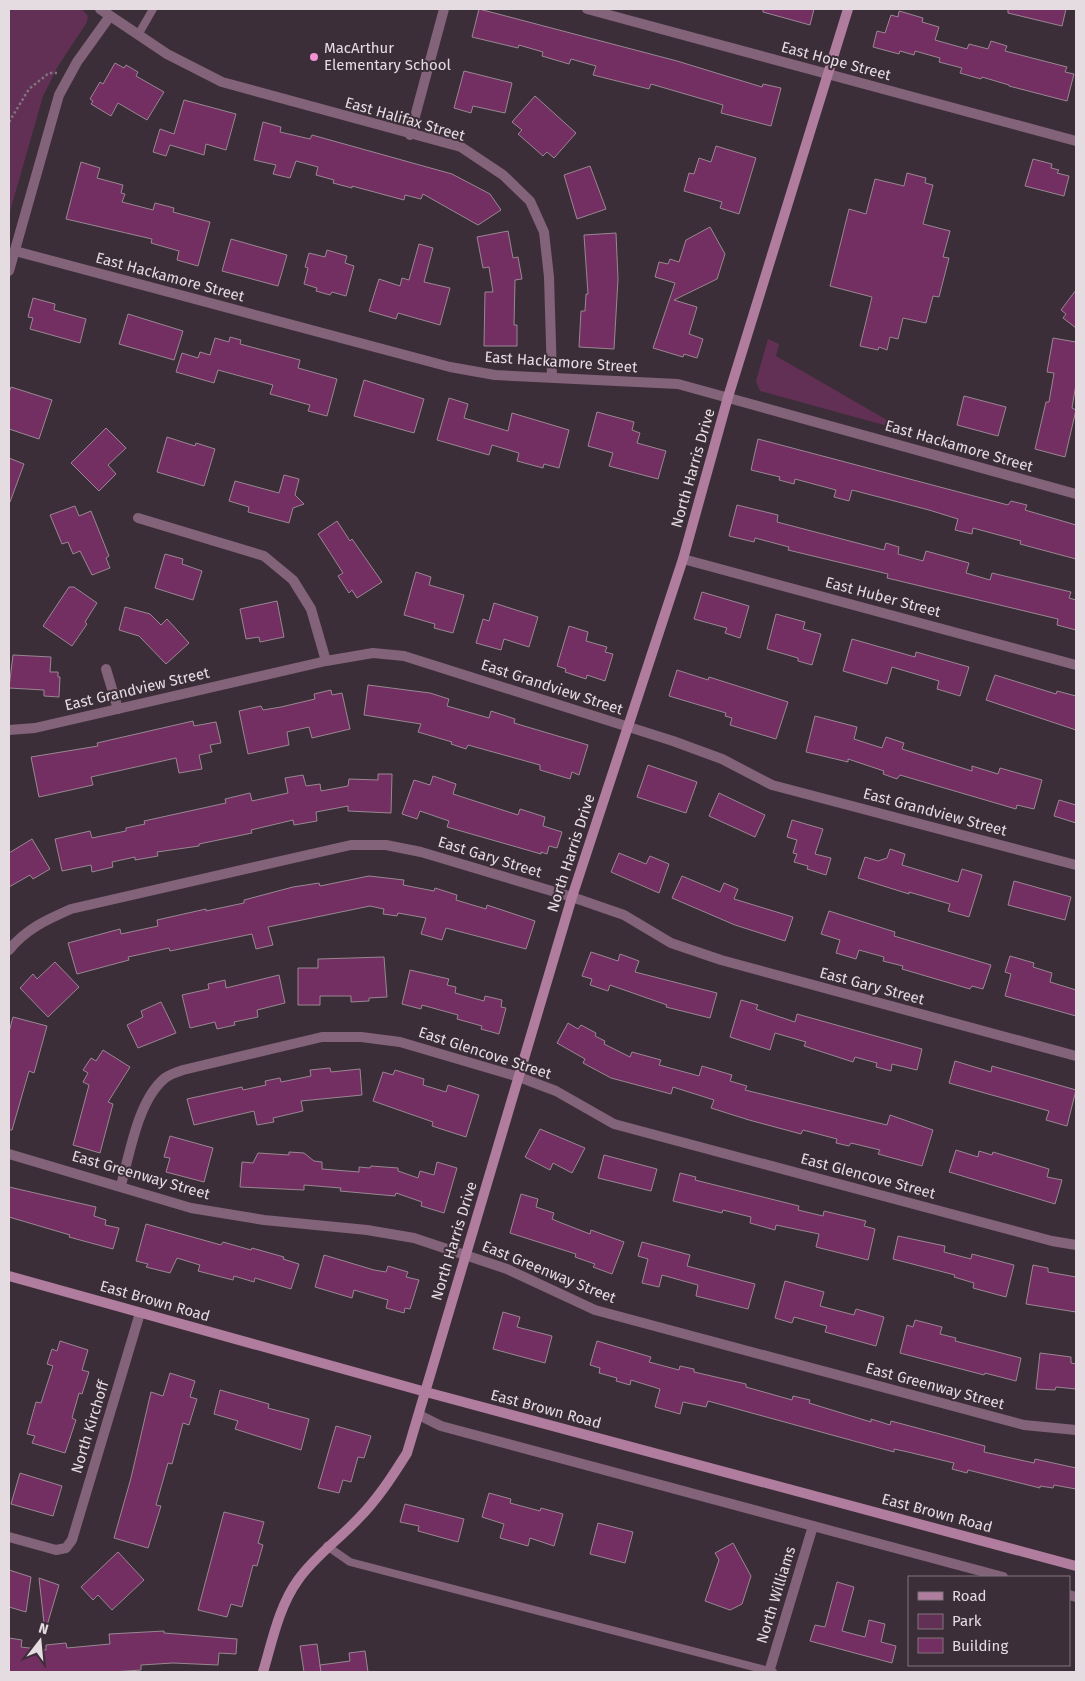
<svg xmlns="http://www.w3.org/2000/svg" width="1085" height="1681" font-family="'Fira Sans',sans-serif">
<rect width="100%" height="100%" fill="#3c2e38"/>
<!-- green -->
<g fill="#623054">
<polygon points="9,9 82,9 88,16 87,22 58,66 43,96 9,215"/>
<polygon points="768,339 779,344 776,356 906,431 760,391 756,381"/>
</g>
<!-- building -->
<g fill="#732f61" stroke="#988792">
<polygon points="479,9 677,61 762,87 763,84 781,88 771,126 721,113 723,105 651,84 649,89 593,75 596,66 571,59 569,64 542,56 543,52 519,45 518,48 472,37"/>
<polygon points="763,9 814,9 810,25 763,12"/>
<polygon points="1008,9 1066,9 1062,26 1008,13"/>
<polygon points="899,11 923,18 922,22 939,27 935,40 967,49 969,44 988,49 991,41 1007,46 1005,51 1067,67 1065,72 1074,74 1067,101 1009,86 1009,85 982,77 981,79 960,73 962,68 939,62 940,58 915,51 914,55 900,51 899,54 873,47 877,31 885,33 891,15 898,17"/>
<polygon points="115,63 124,68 126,65 138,72 136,76 164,92 147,120 118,103 111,116 91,104 93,101 90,99 100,82 103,84"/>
<polygon points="464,71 512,83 505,113 473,106 471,113 454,108"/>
<polygon points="535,96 576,133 554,158 547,152 543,156 518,134 522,130 512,122"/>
<polygon points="184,100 236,114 226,150 206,144 204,155 170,145 166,156 153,152 160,129 174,134"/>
<polygon points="263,122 281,127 280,132 310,139 312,135 452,174 490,194 501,210 478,225 423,194 421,199 405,195 404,200 352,186 352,188 333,183 334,180 316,175 318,167 296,161 290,178 273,174 276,165 254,160"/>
<polygon points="716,146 756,158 739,214 720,208 722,202 684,191 689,173 694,174 699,158 711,162"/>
<polygon points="1033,159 1052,164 1051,168 1059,170 1057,173 1069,176 1064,196 1025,186"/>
<polygon points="81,162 100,168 97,178 123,185 121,193 125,194 122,202 153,210 155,203 174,208 173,212 210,222 198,266 177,260 179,251 151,243 152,239 66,219"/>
<polygon points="590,166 606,209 577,219 564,175"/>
<polygon points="907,173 926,178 925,183 933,185 923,224 950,231 943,257 949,258 939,297 933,296 926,323 903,318 898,339 890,337 887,350 879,347 878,350 860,346 872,297 830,286 849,209 866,214 875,179 904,186"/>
<polygon points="710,227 725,254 717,279 674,300 697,307 689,334 703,339 697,358 684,354 683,357 653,348 675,283 655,277 659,262 668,264 670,259 679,262 686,240"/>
<polygon points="508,231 513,258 518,257 522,279 515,280 514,325 517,325 517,346 484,346 485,292 493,292 489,267 483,268 477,237"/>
<polygon points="616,233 618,279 614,349 579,347 581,311 585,311 586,294 588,294 584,235"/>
<polygon points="231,239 287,255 278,286 222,271"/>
<polygon points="419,244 433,248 424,282 450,288 440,325 398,313 396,319 369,311 379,279 400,286 402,278 409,280"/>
<polygon points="327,250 347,256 345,263 354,266 346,296 332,292 330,295 316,291 317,288 304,284 308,268 305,267 309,253 325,257"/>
<polygon points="1076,290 1076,328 1063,318 1066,314 1061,310"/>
<polygon points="33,298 55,304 54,310 86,319 80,343 30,329 33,318 28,317"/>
<polygon points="128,314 183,331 174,360 119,344"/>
<polygon points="230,337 241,340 240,344 300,360 298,368 337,379 327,416 308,411 310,405 270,394 273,385 218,370 214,383 176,372 182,353 198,358 200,352 210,355 215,338 229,342"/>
<polygon points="1053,338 1076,342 1076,384 1072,408 1076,410 1065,457 1035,449 1046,402 1049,402 1054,373 1047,372"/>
<polygon points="364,380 424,399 414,433 354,416"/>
<polygon points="11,387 52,400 39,439 9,429 9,393"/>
<polygon points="964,396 1006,407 998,436 957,425"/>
<polygon points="449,398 468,404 464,418 508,431 512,413 569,430 559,468 544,464 543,468 517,461 519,453 492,445 489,455 437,440"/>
<polygon points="597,412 634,422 632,430 640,433 637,443 666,451 658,479 609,466 613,453 588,446"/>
<polygon points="106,428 126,448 108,465 116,474 99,491 71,463"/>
<polygon points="167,437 195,446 196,443 215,449 204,486 157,472"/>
<polygon points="758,439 1008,505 1011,501 1027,505 1025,510 1076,525 1076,559 1020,544 1021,541 973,528 972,534 955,530 958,519 929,510 852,490 849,501 834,497 836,490 795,479 794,484 779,480 780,477 751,470"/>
<polygon points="9,458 24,464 10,502 9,502"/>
<polygon points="284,475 299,479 295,495 304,504 293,508 289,523 248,512 249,507 229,501 235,481 279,493"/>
<polygon points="737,505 778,515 777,522 884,550 886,543 899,547 898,554 923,561 926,551 969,563 966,573 990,580 992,573 1071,592 1069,598 1076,600 1076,630 1057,625 1058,619 887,578 888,574 788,550 789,547 755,538 754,542 729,536"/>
<polygon points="75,506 79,516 91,511 109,556 106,558 110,568 92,575 80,551 73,554 68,542 62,544 50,515"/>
<polygon points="337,521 350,541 352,539 382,582 357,598 352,590 349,593 338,576 343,573 318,534"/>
<polygon points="165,554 183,559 182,564 202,571 193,600 155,588"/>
<polygon points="416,572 431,577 429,585 464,595 453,633 434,628 435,624 404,615"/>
<polygon points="69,587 74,587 97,603 85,622 87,624 72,646 43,626"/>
<polygon points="702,592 749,606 740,638 725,633 727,628 694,619"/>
<polygon points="277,601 284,637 260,642 259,637 246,639 240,609"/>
<polygon points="494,603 538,617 529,647 504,639 501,650 476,643 483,619 489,621"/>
<polygon points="125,607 150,614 161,625 167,619 189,643 166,664 139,636 119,630"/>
<polygon points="776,614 805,622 803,629 821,634 812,665 798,661 798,658 767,649"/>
<polygon points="569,626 588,632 586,641 607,647 605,652 613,654 605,681 587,675 586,679 565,672 566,669 557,666"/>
<polygon points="852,639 915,657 916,652 969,667 960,696 937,689 939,681 892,667 887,684 843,671"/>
<polygon points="13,655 51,657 50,672 58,672 58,677 60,677 59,697 44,696 44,690 9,688"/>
<polygon points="677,670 708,680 709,677 788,702 776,739 730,725 732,718 725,716 726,713 669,696"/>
<polygon points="995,675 1056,694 1057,691 1076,696 1076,730 986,700"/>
<polygon points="368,685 430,693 449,699 447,706 489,718 491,711 515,719 514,723 588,745 579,775 572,772 570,779 540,770 540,765 468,745 466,749 451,744 452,742 418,732 421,724 364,715"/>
<polygon points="331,690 332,695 342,693 350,729 312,738 309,727 287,732 289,745 248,754 239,711 261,706 263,710 281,707 315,699 314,694"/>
<polygon points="815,716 857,727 854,739 882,748 886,737 904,743 902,749 972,771 972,766 998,774 1000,768 1042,780 1034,809 1017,805 1016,809 900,775 897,779 883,774 884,771 848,759 848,762 806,752"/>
<polygon points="193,721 194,726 216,722 221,743 210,745 212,752 199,755 202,769 179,773 176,758 91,777 93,785 39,797 31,757 98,746 97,743"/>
<polygon points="648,765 697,782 686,813 637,797"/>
<polygon points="378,774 392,774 391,813 348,811 348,806 316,812 317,821 294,825 293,820 251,830 252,833 199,844 199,846 157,852 158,856 135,860 135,857 112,862 113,867 92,872 91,865 62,871 55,839 90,831 92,838 126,831 126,828 145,824 144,821 226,803 225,799 250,793 252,801 288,793 285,778 303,775 306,786 320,784 321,791 348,786 349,779 378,780"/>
<polygon points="433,776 456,784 453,794 518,815 520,809 545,817 543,826 562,832 557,848 549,846 547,854 541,852 541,854 447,827 449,821 420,811 417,819 402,814 414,780 430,785"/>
<polygon points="719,793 765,815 755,837 709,816"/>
<polygon points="1059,800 1076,805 1076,823 1054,816"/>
<polygon points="792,820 823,829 815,854 831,858 826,875 807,869 808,866 794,862 797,854 793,853 797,840 787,837"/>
<polygon points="32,839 50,869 33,879 30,875 9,887 9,853"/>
<polygon points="890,849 905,854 902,865 958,882 962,869 982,875 969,917 948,911 950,904 909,892 909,894 858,878 865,857 878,861 887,858"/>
<polygon points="619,853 646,864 650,856 669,864 659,893 611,872"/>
<polygon points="369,876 404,880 403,885 434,891 435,888 457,895 456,900 486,909 487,905 535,921 526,949 446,928 442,940 421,934 426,918 398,913 397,916 383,914 384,909 370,906 268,927 273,945 256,949 252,934 170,951 169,948 128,957 129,960 77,974 68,943 120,929 121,934 158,926 157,920 206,909 206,911 244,903 244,900 293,887 319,883 320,886"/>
<polygon points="682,876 720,892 724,883 738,889 734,899 793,917 785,941 735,925 672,898"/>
<polygon points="1014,881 1071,897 1065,920 1008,905"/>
<polygon points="829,911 895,932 894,936 991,965 983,989 972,986 970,989 902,969 903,966 883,961 884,957 859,950 856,959 836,953 840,940 821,934"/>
<polygon points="591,952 618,961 620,954 639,961 635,972 717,993 710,1018 666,1007 667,1005 610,985 608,991 590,985 592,979 582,976"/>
<polygon points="1010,956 1034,963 1033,967 1052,973 1050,982 1076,990 1076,1016 1005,996 1011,974 1005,972"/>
<polygon points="384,957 387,997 369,998 369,1001 351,1002 351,996 320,996 320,1005 298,1005 298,968 318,968 318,959"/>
<polygon points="55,962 79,987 48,1017 20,988 33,974 37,979"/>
<polygon points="410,970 449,979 447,985 456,987 455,993 484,1001 485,996 502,1000 501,1007 506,1008 499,1034 481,1029 482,1026 457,1019 458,1015 422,1005 421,1009 402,1004"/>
<polygon points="279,975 285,1003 257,1010 258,1017 234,1022 235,1025 217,1029 215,1022 190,1028 182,995 209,989 208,984 225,980 226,988"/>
<polygon points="741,1000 758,1005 756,1009 795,1022 797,1014 922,1049 917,1070 892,1064 891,1071 876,1067 877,1063 855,1057 853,1062 804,1046 806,1042 775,1033 770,1050 730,1037"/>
<polygon points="161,1002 176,1033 138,1048 127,1025 143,1017 141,1011"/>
<polygon points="13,1017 47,1026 34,1073 29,1071 12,1130 9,1130 9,1032"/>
<polygon points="568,1023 578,1029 581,1025 596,1033 595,1036 605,1041 604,1044 630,1057 632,1052 661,1060 659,1065 699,1076 702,1066 732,1075 730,1081 747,1086 745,1090 887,1125 890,1115 933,1130 922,1166 878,1154 880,1150 851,1143 849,1146 836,1143 837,1139 803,1130 801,1134 749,1120 711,1108 714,1100 673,1087 671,1094 611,1078 583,1063 585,1059 557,1043"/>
<polygon points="103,1050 130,1067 108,1102 113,1104 100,1153 73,1145 89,1085 83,1082 88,1073 83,1070 91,1058 96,1061"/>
<polygon points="955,1061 991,1072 992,1066 1076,1090 1067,1126 1046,1120 1049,1111 949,1083"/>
<polygon points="330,1068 331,1072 360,1069 362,1095 301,1101 303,1111 273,1118 274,1122 257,1125 254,1111 194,1125 187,1099 242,1087 243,1090 266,1085 265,1081 280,1078 281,1082 311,1076 310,1070"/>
<polygon points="395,1070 424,1079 423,1085 446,1092 448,1085 479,1095 466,1137 432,1126 433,1122 373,1101 383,1072 393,1075"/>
<polygon points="540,1129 585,1148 572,1173 553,1163 550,1170 525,1157"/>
<polygon points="170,1136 213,1148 204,1182 166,1172 170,1158 164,1157"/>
<polygon points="956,1150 978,1157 979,1151 992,1155 993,1152 1049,1169 1047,1177 1062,1180 1055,1204 949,1172"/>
<polygon points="289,1152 304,1153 314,1161 322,1162 322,1169 359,1172 359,1167 370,1168 371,1166 398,1168 398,1171 418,1178 420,1171 434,1175 437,1162 457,1168 444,1213 421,1206 422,1202 396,1193 395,1196 340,1191 341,1188 304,1185 304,1190 240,1187 242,1162 253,1163 258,1153 289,1155"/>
<polygon points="604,1155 657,1169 651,1191 598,1178"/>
<polygon points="680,1173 696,1177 695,1180 799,1206 798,1210 823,1216 824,1211 866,1221 864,1226 875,1229 868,1260 816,1247 819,1234 776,1225 775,1230 750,1223 751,1217 723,1210 722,1213 673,1201"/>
<polygon points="9,1187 96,1207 94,1216 106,1220 105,1225 119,1228 113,1249 69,1237 70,1235 9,1217"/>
<polygon points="521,1194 538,1199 536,1207 554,1213 552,1219 559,1222 590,1234 591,1230 624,1242 612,1274 593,1267 595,1264 575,1257 576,1254 510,1233"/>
<polygon points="146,1224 221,1245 223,1242 251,1250 252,1248 284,1257 283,1259 299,1264 291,1289 255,1278 254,1282 234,1276 233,1280 198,1271 200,1265 177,1258 170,1273 146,1267 148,1264 136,1261"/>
<polygon points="898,1236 945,1246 944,1252 971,1259 972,1254 1014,1265 1006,1297 973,1288 974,1283 954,1277 955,1275 893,1259"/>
<polygon points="642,1242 690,1255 687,1266 755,1284 748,1309 696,1296 698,1285 662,1275 659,1287 642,1283 648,1259 638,1256"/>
<polygon points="324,1255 374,1270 386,1272 388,1266 408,1272 406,1277 419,1280 410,1309 405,1308 404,1313 386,1308 388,1300 354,1290 352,1298 315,1287"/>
<polygon points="1033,1265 1048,1268 1048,1272 1076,1277 1076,1312 1026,1304"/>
<polygon points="785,1281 824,1292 820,1306 854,1315 856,1309 884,1317 876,1346 825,1332 827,1326 794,1317 792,1323 775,1318"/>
<polygon points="503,1312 520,1317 517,1327 552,1336 545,1363 493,1349"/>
<polygon points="915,1320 942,1327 940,1334 956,1338 955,1341 1021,1358 1016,1381 985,1373 984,1375 900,1353 907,1325 913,1327"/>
<polygon points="60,1341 88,1350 82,1370 89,1372 82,1394 79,1393 72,1418 76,1420 65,1453 32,1443 35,1436 27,1434 36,1402 41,1403 53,1366 47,1364 52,1349 57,1351"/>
<polygon points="597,1341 651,1357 649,1362 679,1370 680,1366 694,1369 694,1372 746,1384 746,1387 792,1400 793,1396 810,1400 809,1403 871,1422 871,1419 890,1425 891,1421 985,1446 984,1452 1034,1463 1035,1459 1076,1468 1076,1489 1054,1485 1053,1488 1040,1486 1040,1488 968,1470 967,1473 952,1469 954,1463 908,1452 894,1449 894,1452 708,1401 706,1407 683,1402 680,1414 655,1407 660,1389 631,1380 630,1385 616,1381 617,1378 599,1373 600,1368 590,1365"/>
<polygon points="1040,1353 1071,1357 1071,1363 1076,1364 1076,1389 1056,1387 1055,1390 1036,1389"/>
<polygon points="170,1373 195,1381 190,1397 197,1399 189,1425 183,1423 172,1464 168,1463 156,1505 161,1506 148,1548 114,1538 131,1478 151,1392 163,1396"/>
<polygon points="220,1390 269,1404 268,1408 309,1419 301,1450 235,1429 238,1421 214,1414"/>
<polygon points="336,1426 371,1436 364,1458 358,1457 351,1482 343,1480 339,1493 318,1488"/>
<polygon points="20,1473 62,1486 53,1516 11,1504"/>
<polygon points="489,1493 511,1499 510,1503 540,1511 541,1508 563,1514 554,1546 530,1538 528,1546 500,1538 504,1524 482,1517"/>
<polygon points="405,1504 464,1519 458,1542 418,1531 419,1526 400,1522"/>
<polygon points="224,1512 264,1522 258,1543 263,1545 257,1566 253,1565 242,1607 231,1604 227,1617 198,1610"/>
<polygon points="598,1523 633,1532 625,1563 590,1554"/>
<polygon points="733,1543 751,1576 742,1604 730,1610 705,1601 719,1560 715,1553"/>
<polygon points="118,1552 144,1580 112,1610 98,1595 93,1600 81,1587"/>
<polygon points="9,1570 31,1577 26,1612 9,1607"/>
<polygon points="39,1578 59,1585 45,1632"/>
<polygon points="837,1582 854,1587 842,1631 865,1637 869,1620 885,1624 881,1642 896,1646 892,1663 810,1641 815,1625 825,1627"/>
<polygon points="164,1631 164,1633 237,1639 236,1654 219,1653 218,1665 173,1663 141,1665 141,1670 112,1672 9,1672 9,1638 22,1640 21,1647 46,1650 46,1645 66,1643 67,1648 110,1644 109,1634"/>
<polygon points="317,1644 321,1672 304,1672 300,1646"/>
<polygon points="365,1651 368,1672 321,1672 320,1665 350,1661 349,1653"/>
</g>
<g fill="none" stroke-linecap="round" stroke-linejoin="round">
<!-- path -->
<polyline stroke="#80757d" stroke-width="2.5" stroke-dasharray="2.5 2.5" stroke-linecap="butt" points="9,122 29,89 49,73 57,73"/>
<!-- lane -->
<g stroke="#836379" stroke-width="8">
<polyline points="138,35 153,9"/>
<polyline points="327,1546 350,1562 773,1672"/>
</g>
<!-- street -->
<g stroke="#836379" stroke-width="10">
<polyline points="100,9 167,54 222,82 461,147 503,175 530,201 544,232 549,277 552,377"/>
<polyline points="587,9 1076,141"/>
<polyline points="410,135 444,9"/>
<polyline points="15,251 450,367 495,375 678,384 1076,494"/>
<polyline points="9,271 59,95 77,62 110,16"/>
<polyline points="138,518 264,556 293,580 311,609 326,661"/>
<polyline points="683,559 1076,665"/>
<polyline points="106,669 118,709"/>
<polyline points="9,730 35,728 326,661 373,653 404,656 673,741 722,759 772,785 1076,865"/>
<path d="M9,950C26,929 46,920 71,909L351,845H386L421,852L572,897L624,915L671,943L721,960L1076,1056"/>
<polyline points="9,1154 191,1208 264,1220 367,1230 414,1238 507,1269 595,1310 1024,1425 1076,1430"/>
<path d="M121,1185C130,1153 138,1100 165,1078C170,1074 177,1072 183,1070L322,1037H361L400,1042L519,1077L556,1091L614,1124L1052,1241L1076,1245"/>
<polyline points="419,1415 441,1426 1003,1577"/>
<polyline points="9,1537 56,1550 66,1548 72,1540 140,1313"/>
<polyline points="1069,1595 1076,1597"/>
<polyline points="769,1672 813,1526"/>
</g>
<!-- secondary -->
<g stroke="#b07d9f" stroke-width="10">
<polyline points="9,1276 426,1392 1076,1566"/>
<path d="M263,1672C272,1642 279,1606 298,1580C315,1556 337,1541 357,1520C377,1500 392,1477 407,1453L572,897L683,559L728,397L848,9"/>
</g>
</g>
<!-- markers -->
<circle fill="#f391d5" stroke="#3c2e38" stroke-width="2" cx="314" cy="57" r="5"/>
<g text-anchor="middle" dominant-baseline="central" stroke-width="4" stroke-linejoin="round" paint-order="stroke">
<!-- poi labels -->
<g font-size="15" fill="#e5dce2" stroke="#3c2e38" text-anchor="start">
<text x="324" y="48">MacArthur<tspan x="324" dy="17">Elementary School</tspan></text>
</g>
<!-- street labels -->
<g font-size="15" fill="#e5dce2" stroke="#3c2e38">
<text transform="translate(836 61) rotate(15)">East Hope Street</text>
<text transform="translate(405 119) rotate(16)">East Halifax Street</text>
<text transform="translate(170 277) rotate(15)">East Hackamore Street</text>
<text transform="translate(561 362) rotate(4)">East Hackamore Street</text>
<text transform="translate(959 446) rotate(16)">East Hackamore Street</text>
<text transform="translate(693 468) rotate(-74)">North Harris Drive</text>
<text transform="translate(883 597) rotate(15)">East Huber Street</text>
<text transform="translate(552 687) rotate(18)">East Grandview Street</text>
<text transform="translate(137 689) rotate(-13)">East Grandview Street</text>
<text transform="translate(935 812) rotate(15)">East Grandview Street</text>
<text transform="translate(571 853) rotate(-72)">North Harris Drive</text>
<text transform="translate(490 857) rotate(17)">East Gary Street</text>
<text transform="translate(872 986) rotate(15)">East Gary Street</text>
<text transform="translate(485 1053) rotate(18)">East Glencove Street</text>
<text transform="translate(141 1175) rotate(16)">East Greenway Street</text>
<text transform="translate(868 1176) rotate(15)">East Glencove Street</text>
<text transform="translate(454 1241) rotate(-73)">North Harris Drive</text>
<text transform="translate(549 1272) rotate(22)">East Greenway Street</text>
<text transform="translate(155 1301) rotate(16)">East Brown Road</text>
<text transform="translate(935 1386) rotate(15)">East Greenway Street</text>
<text transform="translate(546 1409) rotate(15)">East Brown Road</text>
<text transform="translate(90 1427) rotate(-73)">North Kirchoff</text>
<text transform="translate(937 1513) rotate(15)">East Brown Road</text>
<text transform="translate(776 1595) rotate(-73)">North Williams</text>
</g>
</g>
<!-- border -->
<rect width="1085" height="1681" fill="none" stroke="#e5dce2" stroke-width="20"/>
<!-- legend -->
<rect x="908" y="1576" width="162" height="90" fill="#3c2e38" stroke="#80747c"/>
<rect x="918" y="1592" width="25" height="8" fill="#b07d9f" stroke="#80747c"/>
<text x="952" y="1601" font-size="15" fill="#e5dce2">Road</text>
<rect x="918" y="1614" width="25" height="15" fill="#623054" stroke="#80747c"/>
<text x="952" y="1626" font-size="15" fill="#e5dce2">Park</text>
<rect x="918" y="1638" width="25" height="15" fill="#732f61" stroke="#80747c"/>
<text x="952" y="1651" font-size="15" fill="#e5dce2">Building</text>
<!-- north arrow -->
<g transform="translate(40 1641) rotate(16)" stroke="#3c2e38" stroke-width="4" paint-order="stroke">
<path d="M0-4L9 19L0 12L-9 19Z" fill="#e5dce2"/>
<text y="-8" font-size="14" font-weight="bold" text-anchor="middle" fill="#e5dce2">N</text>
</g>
</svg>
